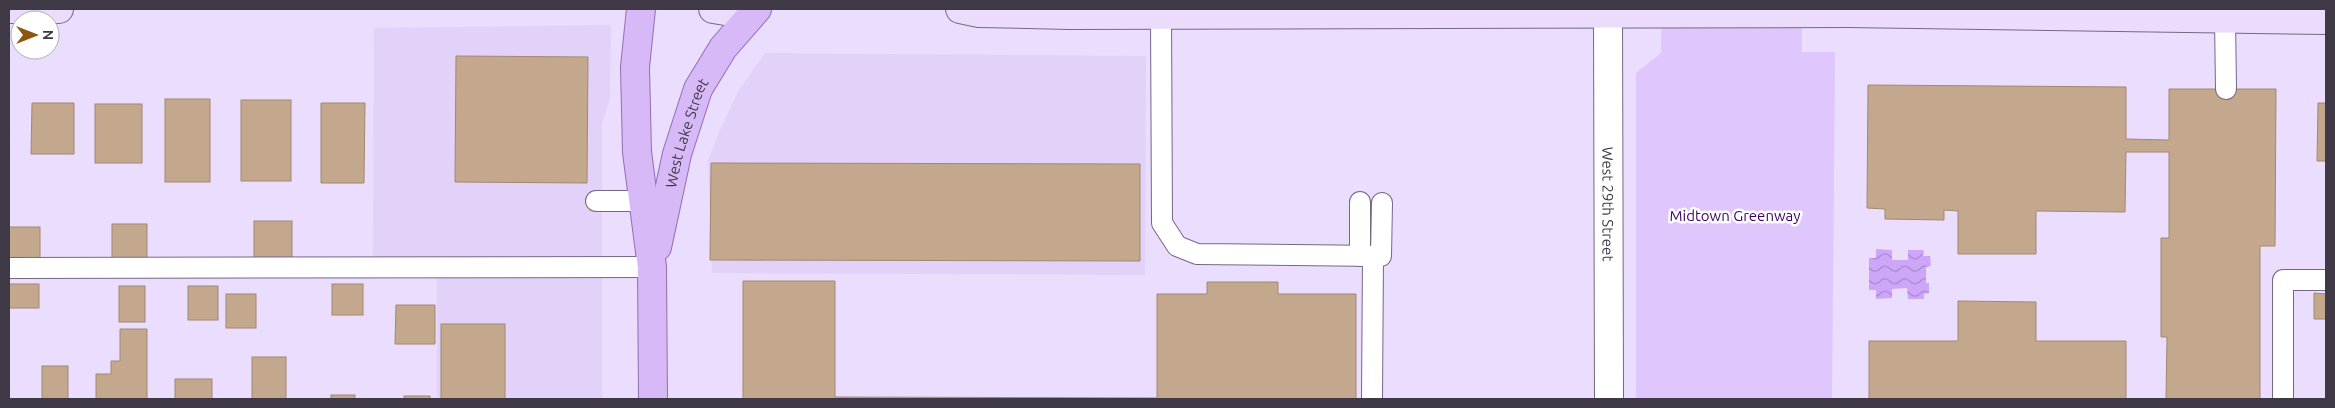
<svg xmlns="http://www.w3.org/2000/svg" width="2335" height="408" font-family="Ubuntu,sans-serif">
<defs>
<pattern id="water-waves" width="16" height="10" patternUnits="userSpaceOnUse" patternTransform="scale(1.25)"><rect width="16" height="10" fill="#cda6f9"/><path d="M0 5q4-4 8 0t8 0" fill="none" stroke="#a888cb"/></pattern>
</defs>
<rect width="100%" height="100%" fill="#ebddfe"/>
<!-- built -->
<g fill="#e2d1f9">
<polygon points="611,25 610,98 602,124 602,399 437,399 437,278 373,278 374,28"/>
<polygon points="765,53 1146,56 1145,275 712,273 708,160 720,130 739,90"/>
</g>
<!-- park -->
<polygon fill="#dfc6fc" points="1662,9 1802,9 1802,52 1835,52 1832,399 1636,399 1636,73 1661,53"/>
<!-- water -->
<polygon fill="url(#water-waves)" points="1876,249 1892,250 1892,260 1908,260 1908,250 1924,250 1923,256 1930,256 1931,266 1926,267 1926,283 1929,283 1929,293 1924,294 1924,299 1908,299 1907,288 1892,289 1892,298 1876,299 1876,290 1869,290 1869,258 1876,258"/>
<!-- building -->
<g fill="#c3a88e" stroke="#a2886f">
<polygon points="456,56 588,57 587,183 455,182"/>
<polygon points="1868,85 2126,87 2126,139 2169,140 2169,89 2276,89 2275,246 2260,246 2260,399 2166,399 2167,337 2161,337 2161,238 2169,238 2169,152 2126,152 2125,212 2036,211 2036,254 1958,254 1958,211 1944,210 1944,220 1885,219 1885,209 1867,208"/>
<rect x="165" y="99" width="45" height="83"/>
<rect x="241" y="100" width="50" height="81"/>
<polygon points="32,103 74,103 74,154 31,154"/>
<polygon points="321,103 365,103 364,183 321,183"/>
<polygon points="2318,103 2326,103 2326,161 2317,161"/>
<rect x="95" y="104" width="47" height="59"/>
<polygon points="711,163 1140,164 1140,261 710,260"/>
<rect x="254" y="221" width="38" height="41"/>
<rect x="112" y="224" width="35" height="36"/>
<rect x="9" y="227" width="31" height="33"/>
<polygon points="743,281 835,281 835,397 1157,398 1157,294 1207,294 1207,282 1278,282 1278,294 1356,294 1356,399 743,399"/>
<rect x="9" y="284" width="30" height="24"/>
<rect x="332" y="284" width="31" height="31"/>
<rect x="119" y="286" width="26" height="36"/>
<rect x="188" y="286" width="30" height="34"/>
<polygon points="2314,293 2326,294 2326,319 2314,319"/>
<rect x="226" y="294" width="30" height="34"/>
<polygon points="1958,301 2036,302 2036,341 2126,341 2126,399 1869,399 1869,341 1958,341"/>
<polygon points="396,305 435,305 435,344 395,344"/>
<rect x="441" y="324" width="64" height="75"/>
<polygon points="120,329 147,329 147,399 96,399 96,374 111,374 111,361 120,361"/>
<rect x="252" y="357" width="34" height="42"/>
<rect x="42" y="366" width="26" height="33"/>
<rect x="175" y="379" width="37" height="20"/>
<rect x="331" y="395" width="24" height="4"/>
<rect x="404" y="396" width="26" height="3"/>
</g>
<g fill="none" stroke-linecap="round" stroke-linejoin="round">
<!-- lane casing -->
<g stroke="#756885" stroke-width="22">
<g id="lane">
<polyline points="1161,14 1162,223 1177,246 1197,254 1381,256 1382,203"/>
<polyline points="2225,19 2226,89"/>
<polyline points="596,201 643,201"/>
<polyline points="1360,256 1360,202"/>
<polyline points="9,268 652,267"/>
<polyline points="1372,399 1373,256"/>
<polyline points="2283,399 2283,280 2326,280"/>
</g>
</g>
<!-- street casing -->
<g stroke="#756885" stroke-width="30">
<g id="street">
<path id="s1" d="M1608,14L1609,399"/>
</g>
</g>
<!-- secondary casing -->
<g stroke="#756885" stroke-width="30">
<g id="secondary">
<polyline points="9,9 59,9"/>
<polyline points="713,9 750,15"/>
<polyline points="960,9 979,13 1070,15 1847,13 2326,20"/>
</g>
</g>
<!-- primary casing -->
<g stroke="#916eb5" stroke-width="30">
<g id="primary">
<polyline points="641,9 635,67 637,152 652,267 653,399"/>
<path id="s2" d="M657,247L677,154L698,89L723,48L757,9"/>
</g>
</g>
<!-- lane -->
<use href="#lane" stroke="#fff" stroke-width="20"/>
<!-- street -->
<use href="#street" stroke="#fff" stroke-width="28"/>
<!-- secondary -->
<use href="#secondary" stroke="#ebdcfb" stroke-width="28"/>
<!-- primary -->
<use href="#primary" stroke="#d7b9f7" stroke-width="28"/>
</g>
<g text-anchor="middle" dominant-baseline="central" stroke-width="5" stroke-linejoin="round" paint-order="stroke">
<!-- street labels -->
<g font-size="15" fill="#3f3946" stroke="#fff">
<text stroke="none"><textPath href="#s2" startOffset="118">West Lake Street</textPath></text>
<text stroke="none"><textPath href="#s1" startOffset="190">West 29th Street</textPath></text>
</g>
<!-- park labels -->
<g font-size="15" fill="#3d0064" stroke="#fff">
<text x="1735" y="215">Midtown Greenway</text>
</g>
</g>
<!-- border -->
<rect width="2335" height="408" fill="none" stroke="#3f3946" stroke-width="20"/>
<!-- north arrow -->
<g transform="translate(35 35) rotate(90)"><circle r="24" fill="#ffffff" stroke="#b2b0b5"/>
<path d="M0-4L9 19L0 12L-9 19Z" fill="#8e560c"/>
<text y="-8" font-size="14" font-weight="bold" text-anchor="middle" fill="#3f3946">N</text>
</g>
</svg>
